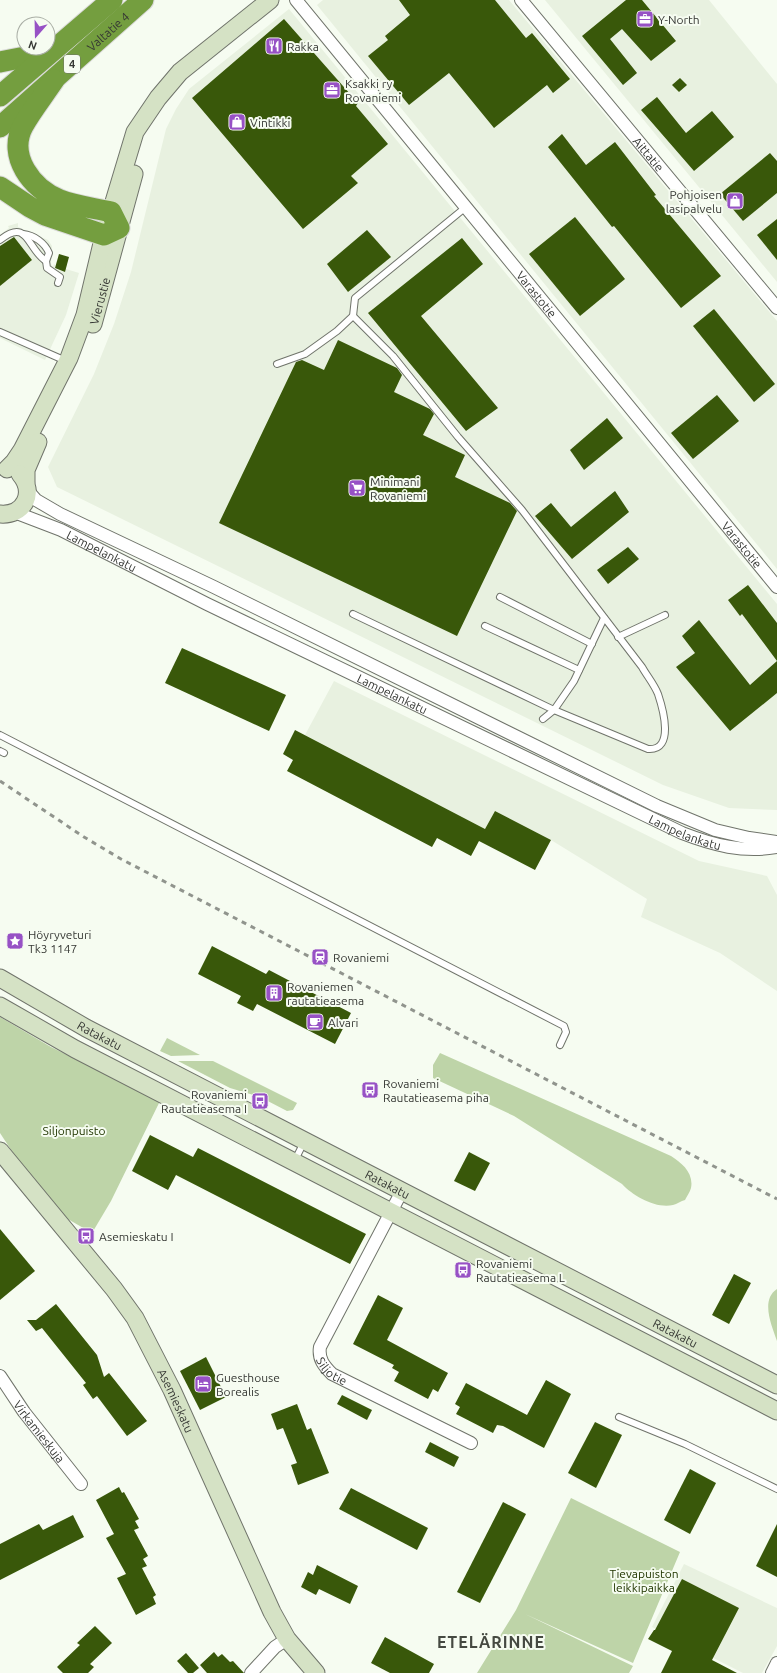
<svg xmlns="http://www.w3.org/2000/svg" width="777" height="1673" font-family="Ubuntu,sans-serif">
<rect width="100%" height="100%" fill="#f6fcf1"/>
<!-- built -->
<g fill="#e8f1e0">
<polygon points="323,0 509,0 777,321 777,569 317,5"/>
<polygon points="545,0 709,0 777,84 777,282"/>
<polygon points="289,9 777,604 777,810 729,808 663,785 57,487 48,467 94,374 114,324 131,272 166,129 176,109 189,89"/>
<polygon points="18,223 18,227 48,240 52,246 51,264 53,267 54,264 55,265 55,269 65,272 66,269 79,273 66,315 45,360 0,338 0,235 9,228 8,226"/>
<polygon points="334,681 699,861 767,876 777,895 777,991 720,953 641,917 647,899 551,840 495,811 485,829 305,735"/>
<polygon points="684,1564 777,1608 777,1646 762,1673 743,1673 652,1627"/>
</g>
<!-- green -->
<g fill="#bed4a8">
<polygon points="0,1017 51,1047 160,1101 111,1201 92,1233 66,1218 21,1165 0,1133"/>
<polygon points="167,1038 200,1055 171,1056 160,1051"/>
<path d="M440,1053L671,1156C682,1163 694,1173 691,1188C690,1192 687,1196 685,1200C681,1201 677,1204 673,1205C656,1209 633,1196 622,1184L514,1116L433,1078V1065Z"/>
<polygon points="178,1061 213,1061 297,1103 293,1110 287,1111 260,1097 230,1088"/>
<path d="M777,1289V1341C772,1326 760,1300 777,1289Z"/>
<polygon points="571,1498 680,1552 633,1663 525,1614 633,1666 629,1673 477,1673 516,1610"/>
</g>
<!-- building -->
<g fill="#39580a">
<polygon points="399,0 495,0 526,38 532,33 570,79 553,93 547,85 494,128 449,73 409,105 368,56 388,40 385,36 410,15"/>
<polygon points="626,0 642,0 676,41 651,61 622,29 610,39 637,73 623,85 582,36"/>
<polygon points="284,19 358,103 356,106 388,144 351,176 358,183 303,229 192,98"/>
<polygon points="680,78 687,85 679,92 672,85"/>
<polygon points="657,97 686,133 712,111 734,137 694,171 641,110"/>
<polygon points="562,134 586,165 615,142 656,195 654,196 721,276 681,308 614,226 612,227 548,147"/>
<polygon points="770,153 777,161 777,193 743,221 720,194"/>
<polygon points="575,217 625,279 580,316 529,254"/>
<polygon points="777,219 777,260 757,235"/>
<polygon points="367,230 391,257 348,292 327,264"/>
<polygon points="14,237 32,260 0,286 0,246"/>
<polygon points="462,238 483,264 421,316 498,408 466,431 368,313"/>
<polygon points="59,254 69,257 65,272 55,268"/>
<polygon points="714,309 775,384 754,402 693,326"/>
<polygon points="338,340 397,368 402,375 394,392 430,409 434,414 423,435 465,455 455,477 510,503 517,511 457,636 219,523 296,362 302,360 324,370"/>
<polygon points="717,395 739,421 693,459 671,433"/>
<polygon points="607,418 623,438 584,470 570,450"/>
<polygon points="615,491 629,512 572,559 535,516 551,503 571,527"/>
<polygon points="628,547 639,559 608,584 597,570"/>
<polygon points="748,585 777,623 777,661 742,614 740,616 728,600"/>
<polygon points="699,620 750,685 777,661 777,693 730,731 676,667 695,653 682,636"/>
<polygon points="182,648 286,695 269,731 165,683"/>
<polygon points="295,730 485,829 495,811 551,840 535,870 479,841 471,856 437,838 432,847 287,771 293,760 283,754"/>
<polygon points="212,946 266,974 269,970 351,1013 335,1044 257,1004 253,1011 237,1003 241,996 198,974"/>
<polygon points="150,1135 193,1157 198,1148 366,1234 350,1264 176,1175 168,1190 132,1171"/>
<polygon points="469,1152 490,1163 475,1191 454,1181"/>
<polygon points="0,1229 35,1271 0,1300"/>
<polygon points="734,1274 751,1283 729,1324 712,1315"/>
<polygon points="378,1295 403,1308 387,1340 448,1373 438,1392 433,1389 428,1399 394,1381 399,1372 392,1368 394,1365 353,1344"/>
<polygon points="56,1304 97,1355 104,1377 109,1373 147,1421 127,1436 97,1396 93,1399 83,1385 86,1383 42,1328 36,1331 27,1320 36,1320"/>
<polygon points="206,1357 226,1397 200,1410 180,1371"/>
<polygon points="546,1380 571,1394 544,1448 503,1426 497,1425 493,1433 456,1414 460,1407 455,1404 466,1383 527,1415"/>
<polygon points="342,1395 372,1410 367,1420 337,1404"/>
<polygon points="297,1404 307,1430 311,1428 329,1473 298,1485 291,1465 297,1463 283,1428 277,1430 271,1414"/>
<polygon points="595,1422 622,1435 596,1488 568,1473"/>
<polygon points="430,1442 459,1457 454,1467 425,1452"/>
<polygon points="690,1469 716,1483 690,1534 664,1520"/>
<polygon points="119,1487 122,1493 124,1492 139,1519 135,1521 139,1528 134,1530 148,1556 143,1559 147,1566 142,1568 156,1595 153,1597 156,1604 136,1615 117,1578 126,1574 106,1538 114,1534 96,1500"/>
<polygon points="351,1488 428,1528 417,1550 339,1509"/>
<polygon points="503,1502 526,1514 480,1603 457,1592"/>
<polygon points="73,1515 84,1537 0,1580 0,1544 39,1524 43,1530"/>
<polygon points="777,1524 777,1577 756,1566"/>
<polygon points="317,1565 358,1586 350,1604 319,1589 316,1595 301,1587 308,1572 313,1575"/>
<polygon points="682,1579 739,1608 712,1660 737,1673 661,1673 672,1651 648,1639 654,1630 655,1630"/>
<polygon points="95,1626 112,1643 90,1664 94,1667 88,1673 63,1673 57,1667 80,1645 77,1643"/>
<polygon points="385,1637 434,1664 429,1673 390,1673 371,1663"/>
<polygon points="214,1652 218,1657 222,1654 230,1662 233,1661 244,1673 207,1673 200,1665"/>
<polygon points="186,1653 199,1668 193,1673 188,1673 177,1661"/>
</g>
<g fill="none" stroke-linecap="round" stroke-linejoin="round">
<!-- lane casing -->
<g stroke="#70746b" stroke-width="8">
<g id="lane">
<path d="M23,234C34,235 45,243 49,253L46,261L47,268L60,277L58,283"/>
<path d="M0,240C28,217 27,249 46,261"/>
<path d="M353,316L393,356L458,437L522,510L642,667C647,676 654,684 658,694C663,709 675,751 648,749L554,710L353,614"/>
<polyline points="0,332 66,361"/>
<polyline points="277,364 305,354 337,331 353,316 355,298 466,207"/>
<polyline points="500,597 592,644"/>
<polyline points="485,626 579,670"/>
<polyline points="618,637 665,615"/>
<polyline points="543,719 554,710 574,681 604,618"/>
<polyline points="0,735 564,1026 566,1032 560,1045"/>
<polyline points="0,751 4,753"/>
<polyline points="295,1160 304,1142"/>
<polyline points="619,1417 685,1444 777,1489"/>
</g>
</g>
<!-- street casing -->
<g stroke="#70746b" stroke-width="14">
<g id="street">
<path id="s1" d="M296,0L777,587"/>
<path id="s2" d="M521,0L777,308"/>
<polyline points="28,491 36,500 60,514 214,587 657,806 715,830 749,838 777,842"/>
<path id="s3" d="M14,512L61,530L207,604L682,833C713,845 743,853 777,847"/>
<path id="s4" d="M402,1191L320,1347C318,1359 324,1366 332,1374L471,1443"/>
<path id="s5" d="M0,1376L24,1412L81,1484"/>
<polyline points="251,1673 275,1647 287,1639"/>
<polyline points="772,1673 777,1663"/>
</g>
</g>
<!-- secondary casing -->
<g stroke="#70746b" stroke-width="19">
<g id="secondary">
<path id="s6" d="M93,324L134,174"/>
<polyline points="7,469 14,462 22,450 69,358 85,315 104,235 135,132 158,98 180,72 270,0"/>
<polyline points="26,482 26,470 38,442"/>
<path d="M0,514C24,516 36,493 20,474"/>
<path id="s7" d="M0,978L86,1028L777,1385"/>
<polyline points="0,1006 75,1049 777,1411"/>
<path id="s8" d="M0,1151L114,1289L135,1318L172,1390L272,1612L287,1639L316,1673"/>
</g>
</g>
<!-- highway casing -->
<g stroke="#dbdbda" stroke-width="23">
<g id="highway">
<polyline points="0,62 25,57 48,48"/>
<polyline points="0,96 112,0"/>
<path id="s9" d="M0,127L143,0"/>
<path d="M0,187L30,207L45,215L104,235L119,228L111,212C95,208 74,206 60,200C32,189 7,156 23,126C32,110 44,95 54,80"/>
</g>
</g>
<!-- lane -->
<use href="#lane" stroke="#fff" stroke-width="6"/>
<!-- street -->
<use href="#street" stroke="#fff" stroke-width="12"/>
<!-- secondary -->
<use href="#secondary" stroke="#d5e2c5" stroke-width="17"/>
<!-- highway -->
<use href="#highway" stroke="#749e3f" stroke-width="21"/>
<!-- rail -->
<polyline stroke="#90948d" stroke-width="3" stroke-dasharray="5 5" stroke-linecap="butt" points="0,781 84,837 121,859 777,1199"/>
</g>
<!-- icons -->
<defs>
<g id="office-square" transform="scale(0.9)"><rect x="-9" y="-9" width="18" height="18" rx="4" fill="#9751c5" stroke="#f6fcf1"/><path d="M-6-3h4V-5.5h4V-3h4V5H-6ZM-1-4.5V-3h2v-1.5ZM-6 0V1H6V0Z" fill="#fff"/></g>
<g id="restaurant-square" transform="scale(0.9)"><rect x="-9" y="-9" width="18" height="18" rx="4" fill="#9751c5" stroke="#f6fcf1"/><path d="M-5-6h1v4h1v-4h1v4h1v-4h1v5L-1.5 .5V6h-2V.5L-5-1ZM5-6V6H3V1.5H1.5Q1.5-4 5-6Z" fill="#fff"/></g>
<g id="shop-square" transform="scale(0.9)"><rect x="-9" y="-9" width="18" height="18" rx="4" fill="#9751c5" stroke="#f6fcf1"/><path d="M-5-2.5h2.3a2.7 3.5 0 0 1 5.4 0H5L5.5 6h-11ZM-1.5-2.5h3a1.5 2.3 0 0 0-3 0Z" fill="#fff"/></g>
<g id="supermarket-square" transform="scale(0.9)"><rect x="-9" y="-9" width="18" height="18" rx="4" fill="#9751c5" stroke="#f6fcf1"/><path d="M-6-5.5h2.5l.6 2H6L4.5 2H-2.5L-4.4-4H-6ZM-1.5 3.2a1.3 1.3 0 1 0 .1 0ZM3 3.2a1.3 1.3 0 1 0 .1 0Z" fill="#fff"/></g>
<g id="sight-square" transform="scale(0.9)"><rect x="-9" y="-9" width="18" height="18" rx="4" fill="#9751c5" stroke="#f6fcf1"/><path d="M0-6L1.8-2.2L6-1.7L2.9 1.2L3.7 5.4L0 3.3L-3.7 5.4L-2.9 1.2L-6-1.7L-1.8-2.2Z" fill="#fff"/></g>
<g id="station-square" transform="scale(0.9)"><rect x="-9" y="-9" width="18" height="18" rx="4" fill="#9751c5" stroke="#f6fcf1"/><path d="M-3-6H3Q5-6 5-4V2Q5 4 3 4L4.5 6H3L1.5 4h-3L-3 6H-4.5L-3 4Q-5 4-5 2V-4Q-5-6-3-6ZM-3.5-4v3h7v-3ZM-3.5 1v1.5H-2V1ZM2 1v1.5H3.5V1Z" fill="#fff"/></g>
<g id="building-square" transform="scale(0.9)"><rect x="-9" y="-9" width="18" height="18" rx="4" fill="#9751c5" stroke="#f6fcf1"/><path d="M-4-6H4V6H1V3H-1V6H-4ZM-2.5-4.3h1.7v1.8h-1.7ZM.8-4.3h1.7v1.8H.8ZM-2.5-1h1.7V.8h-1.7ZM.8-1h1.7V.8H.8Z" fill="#fff"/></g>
<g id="cafe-square" transform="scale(0.9)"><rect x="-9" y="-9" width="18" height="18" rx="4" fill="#9751c5" stroke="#f6fcf1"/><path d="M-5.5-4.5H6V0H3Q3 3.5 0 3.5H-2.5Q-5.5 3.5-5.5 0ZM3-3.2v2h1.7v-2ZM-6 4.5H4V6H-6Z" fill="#fff"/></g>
<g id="bus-square" transform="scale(0.9)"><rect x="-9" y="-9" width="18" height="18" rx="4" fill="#9751c5" stroke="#f6fcf1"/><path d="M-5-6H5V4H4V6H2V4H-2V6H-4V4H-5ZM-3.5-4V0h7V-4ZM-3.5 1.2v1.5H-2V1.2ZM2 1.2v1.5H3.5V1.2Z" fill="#fff"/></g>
<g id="hotel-square" transform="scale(0.9)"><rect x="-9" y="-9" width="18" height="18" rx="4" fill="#9751c5" stroke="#f6fcf1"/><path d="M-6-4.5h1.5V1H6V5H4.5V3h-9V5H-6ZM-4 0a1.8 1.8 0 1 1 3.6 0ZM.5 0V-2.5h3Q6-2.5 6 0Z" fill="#fff"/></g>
</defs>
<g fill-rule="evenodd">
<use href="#office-square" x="645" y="19"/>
<use href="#restaurant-square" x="274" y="46"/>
<use href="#office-square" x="332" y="90"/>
<use href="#shop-square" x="237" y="122"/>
<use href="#shop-square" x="735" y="201"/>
<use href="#supermarket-square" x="357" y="488"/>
<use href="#sight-square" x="15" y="941"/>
<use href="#station-square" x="320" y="957"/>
<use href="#building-square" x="274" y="993"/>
<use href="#cafe-square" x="315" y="1022"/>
<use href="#bus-square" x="370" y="1090"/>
<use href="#bus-square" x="260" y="1101"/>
<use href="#bus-square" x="86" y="1236"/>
<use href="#bus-square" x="463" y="1270"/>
<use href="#hotel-square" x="203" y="1384"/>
</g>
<g text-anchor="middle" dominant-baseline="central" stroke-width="4" stroke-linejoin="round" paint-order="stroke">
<!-- shield labels -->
<rect fill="#f6fcf1" stroke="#70736d" stroke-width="1" x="64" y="55" width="16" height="18" rx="3"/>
<g font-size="11" font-weight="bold" fill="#363834">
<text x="72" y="64">4</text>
</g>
<!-- poi labels -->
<g font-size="12" fill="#363834" stroke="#f6fcf1" text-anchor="start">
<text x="658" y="19">Y-North</text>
<text x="287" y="46">Rakka</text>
<text x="345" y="83">Ksakki ry<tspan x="345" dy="14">Rovaniemi</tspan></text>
<text x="250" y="122">Vintikki</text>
<text x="722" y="194" text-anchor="end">Pohjoisen<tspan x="722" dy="14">lasipalvelu</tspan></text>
<text x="370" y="481">Minimani<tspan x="370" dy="14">Rovaniemi</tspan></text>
<text x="28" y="934">Höyryveturi<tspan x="28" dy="14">Tk3 1147</tspan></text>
<text x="333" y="957">Rovaniemi</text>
<text x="287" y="986">Rovaniemen<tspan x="287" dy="14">rautatieasema</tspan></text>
<text x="328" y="1022">Alvari</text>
<text x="383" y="1083">Rovaniemi<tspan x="383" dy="14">Rautatieasema piha</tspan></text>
<text x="247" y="1094" text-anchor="end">Rovaniemi<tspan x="247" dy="14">Rautatieasema I</tspan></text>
<text x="99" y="1236">Asemieskatu I</text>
<text x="476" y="1263">Rovaniemi<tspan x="476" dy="14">Rautatieasema L</tspan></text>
<text x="216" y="1377">Guesthouse<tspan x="216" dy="14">Borealis</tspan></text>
</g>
<!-- street labels -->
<g font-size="12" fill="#363834" stroke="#f6fcf1">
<text stroke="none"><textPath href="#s9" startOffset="144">Valtatie 4</textPath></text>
<text stroke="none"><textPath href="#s2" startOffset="200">Aittatie</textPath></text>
<text stroke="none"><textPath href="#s1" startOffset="380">Varastotie</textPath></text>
<text stroke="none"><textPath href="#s6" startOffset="24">Vierustie</textPath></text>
<text stroke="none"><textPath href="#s1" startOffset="704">Varastotie</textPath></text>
<text stroke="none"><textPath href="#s3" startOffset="96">Lampelankatu</textPath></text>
<text stroke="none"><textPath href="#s3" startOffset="420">Lampelankatu</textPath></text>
<text stroke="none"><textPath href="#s3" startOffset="744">Lampelankatu</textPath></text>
<text stroke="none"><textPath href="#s7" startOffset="115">Ratakatu</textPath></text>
<text stroke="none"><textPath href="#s7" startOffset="439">Ratakatu</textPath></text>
<text stroke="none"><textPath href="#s7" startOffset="763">Ratakatu</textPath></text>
<text stroke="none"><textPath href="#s4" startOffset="205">Siljotie</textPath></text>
<text stroke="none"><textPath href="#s8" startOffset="307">Asemieskatu</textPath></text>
<text stroke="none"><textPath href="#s5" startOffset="68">Virkamieskuja</textPath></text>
</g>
<!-- park labels -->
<g font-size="12" fill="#213600" stroke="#f6fcf1">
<text x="74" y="1130">Siljonpuisto</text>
<text x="644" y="1573">Tievapuiston<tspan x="644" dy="14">leikkipaikka</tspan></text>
</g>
<!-- district labels -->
<g font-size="16" font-weight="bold" letter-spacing="1" fill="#454941" stroke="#f6fcf1">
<text x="491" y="1642">ETELÄRINNE</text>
</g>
</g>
<!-- north arrow -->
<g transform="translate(36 36) rotate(200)"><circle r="19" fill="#f6fcf1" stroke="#a9aea5"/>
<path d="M0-3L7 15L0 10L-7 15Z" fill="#9751c5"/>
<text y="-6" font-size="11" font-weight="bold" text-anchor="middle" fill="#363834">N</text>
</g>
</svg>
